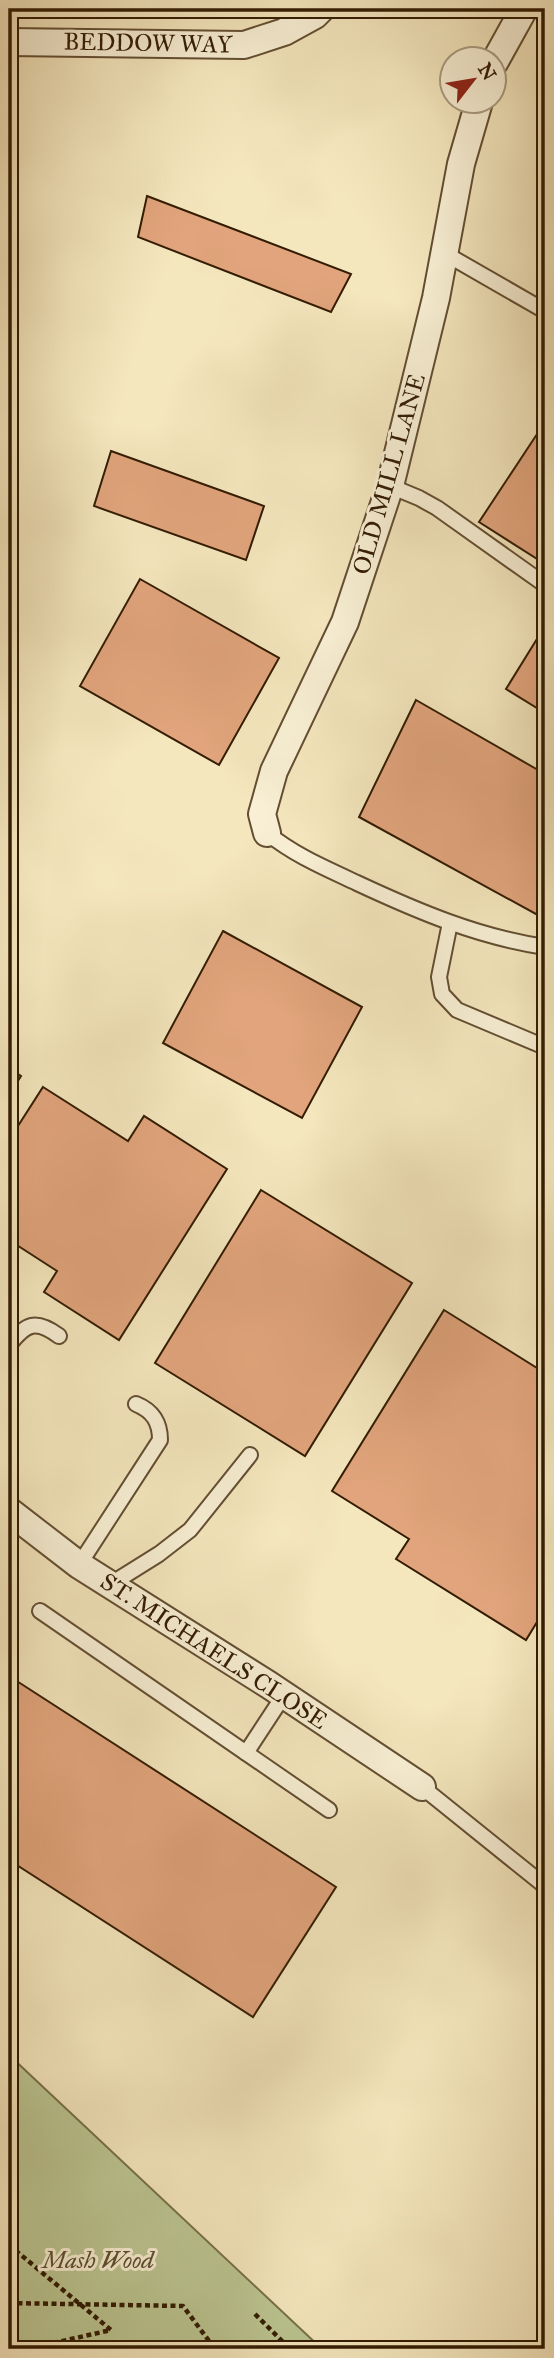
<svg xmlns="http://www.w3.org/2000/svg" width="554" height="2358" font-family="'IM FELL Great Primer',serif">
<rect width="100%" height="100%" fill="#f4e6bd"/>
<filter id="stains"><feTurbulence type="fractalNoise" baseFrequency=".00286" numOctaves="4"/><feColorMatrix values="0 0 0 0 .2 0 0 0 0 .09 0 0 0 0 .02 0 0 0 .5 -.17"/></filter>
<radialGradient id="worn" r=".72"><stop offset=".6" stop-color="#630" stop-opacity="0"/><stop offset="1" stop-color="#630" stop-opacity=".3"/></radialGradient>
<!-- green -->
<polygon fill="#bbc591" stroke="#77704a" stroke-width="2" points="9,2055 322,2349 9,2349"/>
<!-- building -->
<g fill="#e1a47c" stroke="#331c03" stroke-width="2">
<polygon points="147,196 351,274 331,312 138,237"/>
<polygon points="545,422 545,564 479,522"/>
<polygon points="111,451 264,506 246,560 94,506"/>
<polygon points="140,579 279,658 219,765 80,686"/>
<polygon points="545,626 545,713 506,689"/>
<polygon points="416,700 545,774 545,919 359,817"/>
<polygon points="223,931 362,1007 302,1118 163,1043"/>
<polygon points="9,1068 21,1076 9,1095"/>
<polygon points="43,1087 128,1141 144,1116 227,1169 119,1340 44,1292 57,1271 9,1240 9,1140"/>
<polygon points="261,1190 412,1283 305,1456 155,1363"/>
<polygon points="444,1310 545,1373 545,1609 526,1640 396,1559 409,1539 332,1491"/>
<polygon points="9,1676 336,1887 253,2017 9,1860"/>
</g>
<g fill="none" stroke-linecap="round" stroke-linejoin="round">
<!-- lane casing -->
<g stroke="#634e32" stroke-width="18">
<g id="lane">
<polyline points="444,253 545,311"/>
<polyline points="390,486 419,498 437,508 544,584"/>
<path d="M267,833C296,856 323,867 357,883C417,911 478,937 545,947"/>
<polyline points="450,923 439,977 442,994 457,1010 545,1047"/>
<path d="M9,1345C26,1323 36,1319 59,1336"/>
<path d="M79,1565L160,1440C160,1422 153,1411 136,1404"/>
<polyline points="111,1584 159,1554 190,1530 250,1455"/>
<polyline points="40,1611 329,1810"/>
<polyline points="246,1753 284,1695"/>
<polyline points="422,1787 545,1886"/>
</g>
</g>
<!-- street casing -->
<g stroke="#634e32" stroke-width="30">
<g id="street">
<polyline points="9,42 244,45 284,32 315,15 321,9"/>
<polyline points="494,63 524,9"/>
<polyline points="267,833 262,814 274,771 345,622 390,486 436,298 461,164 479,102"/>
<polyline points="9,1511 79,1565 269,1685 422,1787"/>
</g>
</g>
<!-- path -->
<g stroke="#331c03" stroke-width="4.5" stroke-dasharray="5 3.5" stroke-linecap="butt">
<polyline points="9,2245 111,2330 27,2349"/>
<polyline points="9,2303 183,2306 215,2349"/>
<polyline points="255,2314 290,2349"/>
</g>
<!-- lane -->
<use href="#lane" stroke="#f8efd4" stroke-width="14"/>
<!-- street -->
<use href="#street" stroke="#f8efd4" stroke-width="26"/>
</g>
<g text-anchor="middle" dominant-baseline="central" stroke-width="6" stroke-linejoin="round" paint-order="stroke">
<!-- street labels -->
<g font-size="24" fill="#331c03" stroke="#f8efd4">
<text transform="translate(148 43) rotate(1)">BEDDOW WAY</text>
<text transform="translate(389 474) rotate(-74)">OLD MILL LANE</text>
<text transform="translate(214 1651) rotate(33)">ST. MICHAELS CLOSE</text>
</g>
<!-- park labels -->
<g font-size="24" font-style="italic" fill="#5c4f2e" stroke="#f8efd4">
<text x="98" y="2260">Mash Wood</text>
</g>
</g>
<!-- margin -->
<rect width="554" height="2358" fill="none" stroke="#f4e6bd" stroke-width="35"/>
<rect x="10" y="10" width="533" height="2337" fill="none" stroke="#331c03" stroke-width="3.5"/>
<rect x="18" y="18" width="519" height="2323" fill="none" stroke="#331c03" stroke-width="2"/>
<!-- north arrow -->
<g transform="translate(473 80) rotate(59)"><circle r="33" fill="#f8efd4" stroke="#a99b80" stroke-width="2"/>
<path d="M0-5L12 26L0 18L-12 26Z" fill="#8f2418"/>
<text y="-10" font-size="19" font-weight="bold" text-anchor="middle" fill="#331c03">N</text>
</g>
<rect width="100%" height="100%" filter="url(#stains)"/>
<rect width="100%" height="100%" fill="url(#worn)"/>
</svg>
